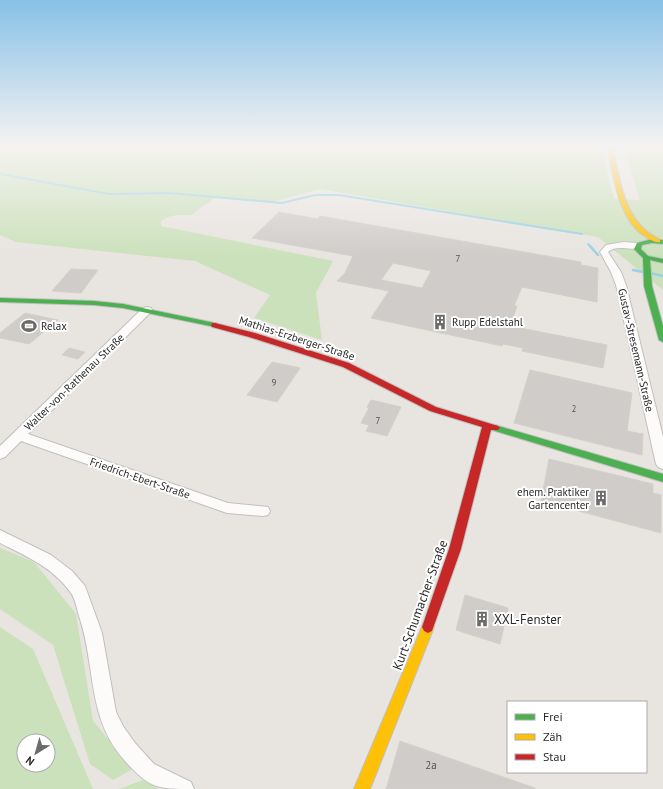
<svg xmlns="http://www.w3.org/2000/svg" width="663" height="789" font-family="'PT Sans',sans-serif">
<rect width="100%" height="100%" fill="#e8e4e0"/>
<!-- green -->
<g fill="#cbe1bb" fill-rule="evenodd">
<path d="M0,145H600L614,199L640,200L623,145H663V290L598,237L320,189L272,202L216,197L191,215C179,215 171,214 161,221V226L333,261L316,293L322,340L254,318L270,295L195,261L16,242L0,235Z"/>
<polygon points="0,548 34,562 76,614 93,721 133,769 113,780 90,764 53,645 0,609"/>
<path d="M0,627L33,649L93,789H0ZM24,741H48V765H24Z"/>
<polygon points="143,780 159,789 119,789"/>
</g>
<g fill="none" stroke-linecap="round" stroke-linejoin="round">
<!-- stream-far1 -->
<g stroke="#98d1e5" stroke-width="2">
<polyline points="0,174 109,194 170,193 282,203 315,195 339,195 582,234"/>
<polyline points="588,244 591,247"/>
</g>
<!-- stream -->
<g stroke="#98d1e5" stroke-width="2.5">
<polyline points="590,246 598,255"/>
<polyline points="633,270 643,272"/>
<polyline points="650,273 663,276"/>
</g>
</g>
<!-- building -->
<g fill="#cfccc9" stroke="#d3d0cc" fill-rule="evenodd">
<path d="M279,212L318,219L320,216L581,262V265L598,268L597,302L522,287L514,306H517L510,326L607,345L603,368L522,351L523,348L503,344L502,346L371,318L389,291L337,281L345,273L353,256L252,238ZM393,263L431,271L422,288L381,280Z"/>
<polygon points="71,269 98,270 81,293 52,291"/>
<polygon points="25,313 58,320 29,344 0,338 0,333"/>
<polygon points="69,348 85,352 78,359 62,355"/>
<polygon points="272,362 300,368 277,402 247,395"/>
<polygon points="530,370 632,393 627,431 643,434 642,455 514,423"/>
<polygon points="371,400 401,407 387,436 366,431 369,425 361,423 369,408 367,407"/>
<polygon points="549,459 653,484 653,493 661,495 661,533 541,501"/>
<polygon points="465,595 508,608 500,644 456,630"/>
<polygon points="400,741 535,788 535,789 386,789"/>
</g>
<g fill="none" stroke-linecap="round" stroke-linejoin="round">
<!-- street casing -->
<g stroke="#c1c0c1" stroke-width="2">
<g id="street">
<path d="M624,242L637,243L641,246C633,253 618,243 608,252L621,272L626,285L663,437V469L658,467L656,464L616,285L611,272L600,252L606,245Z"/>
<polygon points="147,307 151,308 152,310 151,312 28,434 228,503 268,507 270,511 268,515 263,516 227,513 21,441 5,457 0,459 0,446 143,308"/>
<path d="M0,530L51,555L72,571L85,586L102,633L116,712L123,726L135,743L154,764L191,782L194,789C158,789 150,789 125,761C87,719 96,669 80,619C77,611 76,600 71,593C54,568 26,556 0,543Z"/>
</g>
</g>
<!-- fast casing -->
<g stroke="#c1c0c1" stroke-width="2">
<g id="fast">
<polygon points="652,239 663,240 663,244 652,243 642,245 641,249 648,256 663,259 663,263 650,260 652,286 663,326 663,342 659,340 644,286 643,258 634,249 637,243"/>
<polygon points="0,298 94,301 123,304 215,323 219,325 215,327 123,308 94,305 2,302 0,302"/>
<polygon points="495,425 663,474 663,482 492,430 490,428 492,426"/>
</g>
</g>
<!-- slow casing -->
<g stroke="#c1c0c1" stroke-width="2">
<g id="slow">
<path d="M607,145H612C618,173 622,206 642,227C647,233 654,236 660,240V242C655,243 651,240 646,237C617,219 614,176 607,145Z"/>
<polygon points="428,621 432,623 434,627 370,789 354,789 422,627 424,623"/>
</g>
</g>
<!-- jam casing -->
<g stroke="#c1c0c1" stroke-width="2">
<polygon id="jam" points="212,323 215,323 255,333 349,363 436,407 498,426 500,428 498,430 491,430 461,549 432,631 428,633 424,631 422,627 449,549 482,427 430,411 343,367 249,337 212,327 211,325"/>
</g>
<!-- street -->
<use href="#street" fill="#fcfbfa" fill-rule="evenodd"/>
<!-- fast -->
<use href="#fast" fill="#4caf50" fill-rule="evenodd"/>
<!-- slow -->
<use href="#slow" fill="#ffc107" fill-rule="evenodd"/>
<!-- jam -->
<use href="#jam" fill="#c62828" fill-rule="evenodd"/>
</g>
<!-- sky -->
<linearGradient id="sky" x2="0" y2="1"><stop stop-color="#88c0e7"/><stop offset="0.57" stop-color="#f5f3f1"/><stop offset="1" stop-color="#f5f3f1" stop-opacity="0"/></linearGradient>
<rect width="663" height="256" fill="url(#sky)"/>
<!-- icons -->
<defs>
<g id="building-bare" transform="scale(1.2)"><path d="M-4-6H4V6H1V3H-1V6H-4ZM-2.5-4.3h1.7v1.8h-1.7ZM.8-4.3h1.7v1.8H.8ZM-2.5-1h1.7V.8h-1.7ZM.8-1h1.7V.8H.8Z" fill="#6c6b6a" stroke="#fff" stroke-width="2.5" paint-order="stroke"/></g>
<g id="stadium-bare" transform="scale(1.2)"><path d="M0-5a6.5 5 0 1 0 0 10a6.5 5 0 1 0 0-10ZM-3.5-1.8h7v3.6h-7Z" fill="#6c6b6a" stroke="#fff" stroke-width="2.5" paint-order="stroke"/></g>
</defs>
<g fill-rule="evenodd">
<use href="#building-bare" x="440" y="322"/>
<use href="#stadium-bare" x="29" y="326"/>
<use href="#building-bare" x="601" y="498"/>
<use href="#building-bare" x="482" y="619"/>
</g>
<g text-anchor="middle" dominant-baseline="central" stroke-width="4" stroke-linejoin="round" paint-order="stroke">
<!-- number labels -->
<g font-size="9" fill="#545352">
<text x="458" y="258">7</text>
<text x="274" y="382">9</text>
<text x="574" y="408">2</text>
<text x="378" y="420">7</text>
</g>
<!-- poi labels -->
<g font-size="11" fill="#2a2a2a" stroke="#fff" text-anchor="start">
<text x="452" y="322">Rupp Edelstahl</text>
<text x="41" y="326">Relax</text>
<text x="589" y="492" text-anchor="end">ehem. Praktiker<tspan x="589" dy="13">Gartencenter</tspan></text>
</g>
<!-- street labels -->
<g font-size="11" fill="#2a2a2a" stroke="#fff">
<text transform="translate(297 338) rotate(18)">Mathias-Erzberger-Straße</text>
<text transform="translate(636 350) rotate(77)">Gustav-Stresemann-Straße</text>
<text transform="translate(74 382) rotate(-44)">Walter-von-Rathenau Straße</text>
<text transform="translate(140 478) rotate(19)">Friedrich-Ebert-Straße</text>
</g>
<!-- near-number labels -->
<g font-size="11" fill="#545352">
<text x="431" y="765">2a</text>
</g>
<!-- near-street labels -->
<g font-size="13" fill="#2a2a2a" stroke="#fff">
<text transform="translate(420 605) rotate(-70)">Kurt-Schumacher-Straße</text>
</g>
<!-- near-poi labels -->
<g font-size="13" fill="#2a2a2a" stroke="#fff" text-anchor="start">
<text x="494" y="619">XXL-Fenster</text>
</g>
</g>
<!-- legend -->
<rect x="507" y="701" width="140" height="72" fill="#ffffff" stroke="#aaaaaa"/>
<rect x="515" y="714" width="20" height="6" fill="#4caf50" stroke="#aaaaaa"/>
<text x="543" y="721" font-size="12" fill="#2a2a2a">Frei</text>
<rect x="515" y="734" width="20" height="6" fill="#ffc107" stroke="#aaaaaa"/>
<text x="543" y="741" font-size="12" fill="#2a2a2a">Zäh</text>
<rect x="515" y="754" width="20" height="6" fill="#c62828" stroke="#aaaaaa"/>
<text x="543" y="761" font-size="12" fill="#2a2a2a">Stau</text>
<!-- north arrow -->
<g transform="translate(36 753) rotate(217)"><circle r="19" fill="#ffffff" stroke="#aaaaaa"/>
<path d="M0-3L7 15L0 10L-7 15Z" fill="#6c6b6a"/>
<text y="-6" font-size="11" font-weight="bold" text-anchor="middle" fill="#2a2a2a">N</text>
</g>
</svg>
